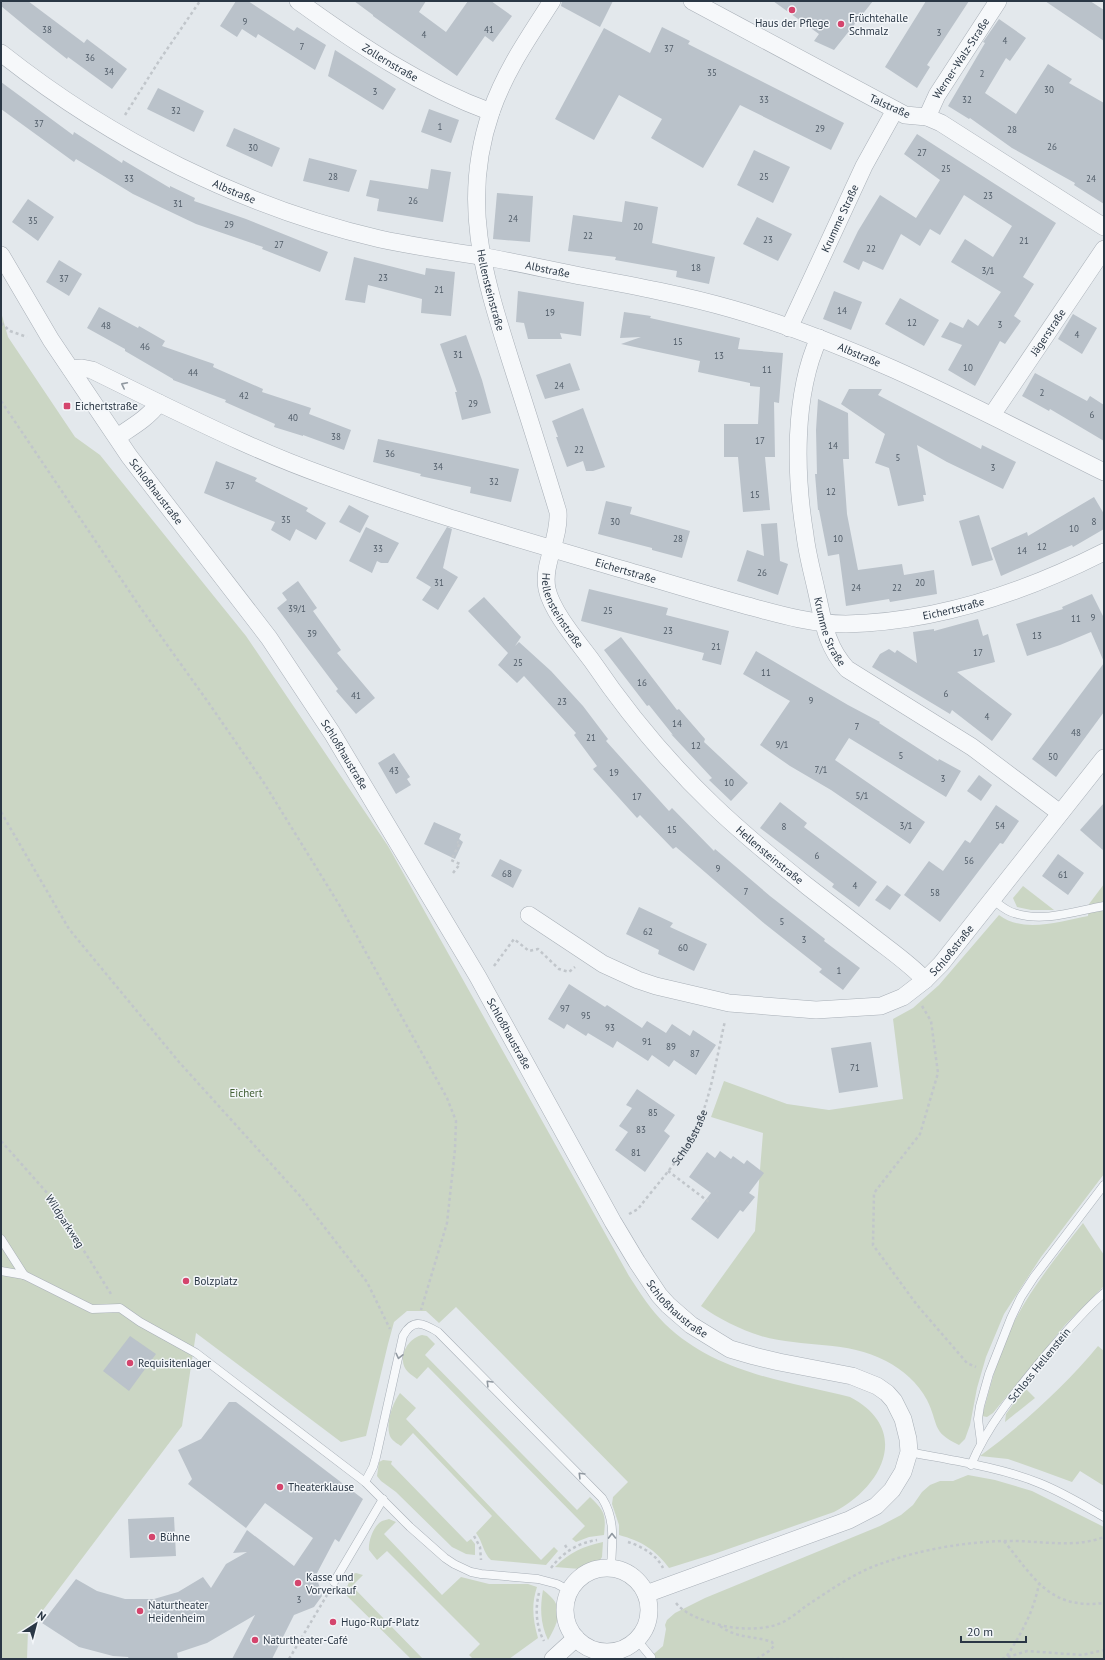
<svg xmlns="http://www.w3.org/2000/svg" width="1105" height="1660" font-family="'PT Sans',sans-serif">
<rect width="100%" height="100%" fill="#e3e8ec"/>
<!-- green -->
<g fill="#cbd6c4">
<path d="M1,312L8,337L75,437L100,455L246,636L388,846L629,1276C640,1293 651,1310 665,1324C716,1373 785,1381 850,1397C911,1429 884,1486 834,1512L714,1554L669,1568C655,1549 641,1541 619,1535V1525L612,1504L613,1497L628,1482L456,1307L439,1323L426,1311H407L394,1322L388,1344L366,1436L341,1442L196,1333L182,1426L28,1630L27,1659H1Z"/>
<path d="M1104,884V1174L1041,1257L1004,1314L986,1357L977,1388L970,1425L965,1439L959,1445C931,1432 939,1424 927,1400C918,1383 903,1370 886,1361C847,1340 802,1348 761,1336C739,1329 719,1319 701,1306L755,1231L763,1133L711,1117L724,1081L787,1104L829,1110L903,1099L893,1019L913,1008L939,985L999,915C1024,934 1060,921 1088,916L1089,904Z"/>
<polygon points="1023,886 1054,910 1031,910 1017,907 1013,898"/>
<path d="M1083,1223L1104,1255V1286L1065,1325L993,1413L987,1417L982,1416C990,1389 996,1362 1007,1337C1025,1295 1055,1259 1083,1223Z"/>
<path d="M422,1335L427,1336L435,1344L425,1355L577,1510L590,1497C605,1511 606,1515 604,1535L589,1537L576,1542L572,1539L585,1526L428,1367L417,1379C413,1376 407,1372 405,1368C398,1355 409,1338 422,1335Z"/>
<path d="M1098,1346L1104,1351V1486L1080,1471L1072,1482L1042,1471L1008,1459L980,1456C1023,1424 1064,1387 1098,1346Z"/>
<polygon points="1025,1388 1035,1398 1005,1422 1006,1414"/>
<path d="M400,1393L416,1408L406,1419L541,1560L554,1547L558,1551L546,1565L491,1560C483,1553 483,1542 476,1533L492,1516L413,1433L401,1446C398,1444 393,1441 391,1438C384,1426 393,1402 400,1393Z"/>
<polygon points="383,1460 392,1461 391,1464 467,1542 471,1539 475,1544 475,1555 466,1554 452,1547 396,1492 381,1481 377,1476 379,1462"/>
<polygon points="968,1475 995,1480 1032,1491 1104,1527 1104,1659 648,1659 663,1646 666,1629 665,1625 667,1620 675,1613 705,1598 880,1526 901,1515 913,1505 922,1492 930,1485 940,1481 953,1481"/>
<path d="M389,1519L396,1522L384,1534L442,1595L461,1577L489,1584H528L537,1587C531,1605 533,1620 538,1638L509,1659H473L469,1655L480,1644L387,1551L377,1560L369,1550C368,1541 374,1525 382,1521C384,1520 387,1520 389,1519Z"/>
<path d="M603,1542L602,1557L600,1560L595,1561L580,1569L555,1567C569,1553 583,1546 603,1542Z"/>
<polygon points="356,1573 363,1575 352,1586 423,1659 411,1659 344,1593 353,1574"/>
<path d="M543,1590C565,1606 560,1619 548,1640C540,1623 540,1607 543,1590Z"/>
</g>
<!-- building -->
<g fill="#bac2ca">
<polygon points="1,1 28,1 84,43 87,39 127,69 112,89 68,57 67,59 30,30 1,6"/>
<polygon points="236,1 248,1 294,31 297,27 326,45 315,70 258,34 256,38 242,29 237,37 220,26"/>
<polygon points="354,1 426,1 419,12 446,32 468,1 491,1 512,16 493,42 485,36 457,76 373,16 373,15"/>
<polygon points="562,1 613,1 600,27 561,6"/>
<polygon points="773,1 873,1 834,50 814,41 819,34"/>
<polygon points="926,1 969,1 927,65 930,67 917,88 885,67"/>
<polygon points="1045,1 1090,1 1104,10 1104,41"/>
<polygon points="999,19 1026,38 1010,61 1006,58 985,93 1016,114 1048,64 1072,79 1069,83 1104,103 1104,204 1074,185 1075,183 1012,148 970,118 969,119 948,106 985,43 983,42"/>
<polygon points="662,27 690,41 688,44 844,123 831,150 740,105 703,168 651,138 662,119 619,95 594,140 555,119 604,28 650,53"/>
<polygon points="335,50 396,89 383,110 328,76"/>
<polygon points="1,82 73,135 74,132 122,163 123,160 170,188 170,186 195,198 194,201 246,219 328,252 320,272 262,249 263,247 196,224 133,194 76,159 74,162 1,109"/>
<polygon points="158,88 204,111 194,132 147,109"/>
<polygon points="429,109 459,120 451,143 421,132"/>
<polygon points="234,128 280,148 272,167 226,146"/>
<polygon points="917,134 1056,223 1023,277 1034,284 1014,316 1021,321 1005,344 1000,341 975,386 948,370 962,345 941,337 950,322 963,328 968,319 978,326 1001,292 951,262 965,239 993,257 1012,226 964,195 940,235 930,229 920,246 901,234 883,270 863,261 859,270 843,262 858,231 880,195 916,218 940,180 904,154"/>
<polygon points="754,150 790,167 773,203 737,185"/>
<polygon points="309,158 357,170 349,192 303,181"/>
<polygon points="431,169 451,172 443,222 377,211 379,199 366,196 370,180 428,189"/>
<polygon points="497,193 533,196 530,242 493,239"/>
<polygon points="28,199 54,217 38,241 12,222"/>
<polygon points="625,201 658,207 652,243 715,257 709,284 676,277 677,271 615,260 616,257 568,251 573,215 622,222"/>
<polygon points="757,217 792,234 778,261 743,244"/>
<polygon points="354,257 425,275 426,268 455,272 451,316 421,313 422,299 368,285 365,303 345,300"/>
<polygon points="59,260 82,274 69,296 46,282"/>
<polygon points="518,291 584,302 581,336 560,333 562,339 528,339 524,323 516,322"/>
<polygon points="834,291 862,302 851,330 823,319"/>
<polygon points="900,298 939,320 924,346 885,324"/>
<polygon points="99,307 138,328 139,326 165,341 162,346 214,364 213,367 263,389 262,392 311,408 309,414 351,430 344,450 303,435 303,436 274,427 275,424 225,402 226,400 173,380 173,379 125,351 125,349 87,328"/>
<polygon points="624,312 651,316 650,318 740,338 738,349 783,353 779,403 774,402 775,457 765,457 770,510 743,512 738,457 724,457 724,424 758,424 760,387 750,386 750,383 698,372 700,361 621,344 641,337 620,338"/>
<polygon points="1073,314 1097,328 1082,354 1058,339"/>
<polygon points="466,335 482,380 491,413 462,420 455,392 457,392 440,344"/>
<polygon points="570,363 580,390 545,399 536,375"/>
<polygon points="1035,373 1087,401 1090,396 1104,405 1104,441 1050,409 1049,411 1022,396"/>
<polygon points="849,389 882,389 878,395 981,449 982,445 1016,462 1003,489 947,462 917,445 926,495 923,495 924,501 898,506 889,468 875,463 885,434 841,404"/>
<polygon points="818,399 848,413 849,459 843,459 847,514 858,570 902,564 904,575 934,570 937,594 890,602 889,599 846,606 839,554 828,556 819,510 818,510 815,474 817,474 816,430"/>
<polygon points="583,408 605,467 593,471 586,471 583,461 567,467 556,437 558,437 552,421"/>
<polygon points="378,439 519,469 511,502 470,493 471,487 420,476 421,474 373,462"/>
<polygon points="216,461 257,478 255,481 308,508 306,511 326,523 316,540 296,529 290,541 271,530 275,522 204,493"/>
<polygon points="1094,497 1104,514 1104,529 1073,547 1072,545 1001,576 991,548 1027,532 1028,536"/>
<polygon points="606,501 632,507 630,514 690,531 682,558 652,550 652,548 598,534"/>
<polygon points="349,505 369,516 360,533 339,522"/>
<polygon points="979,515 993,560 972,566 959,521"/>
<polygon points="777,523 780,561 788,564 778,595 737,581 747,550 764,556 761,524"/>
<polygon points="366,527 399,543 388,563 381,563 377,561 372,573 349,561"/>
<polygon points="447,527 452,529 443,568 458,577 438,610 422,600 431,587 416,578"/>
<polygon points="298,581 317,608 313,611 341,650 337,653 375,698 356,714 336,691 338,689 277,608 287,600 282,593"/>
<polygon points="589,589 668,608 666,615 729,631 721,665 702,660 704,653 581,621"/>
<polygon points="1092,594 1104,618 1104,662 1091,632 1060,645 1027,656 1016,624 1063,609 1062,607"/>
<polygon points="484,597 521,637 515,646 519,642 551,671 583,706 608,739 606,741 669,811 672,808 714,851 715,849 770,896 825,939 824,941 860,968 843,990 819,972 822,969 765,924 676,847 673,849 640,815 637,818 593,769 597,766 574,735 576,733 524,676 517,683 498,665 508,653 468,611"/>
<polygon points="978,619 983,636 988,634 995,662 957,672 1012,714 992,741 952,710 950,714 872,667 880,654 889,649 895,653 897,650 917,663 913,632 934,629 934,631"/>
<polygon points="621,637 677,710 679,709 705,739 704,742 748,783 731,801 709,780 712,778 671,734 673,735 649,705 647,706 604,650"/>
<polygon points="756,651 848,705 880,722 879,723 938,761 939,759 961,771 946,797 849,738 835,760 925,822 910,844 831,790 790,766 760,745 790,701 743,674"/>
<polygon points="1104,663 1104,712 1056,777 1032,759"/>
<polygon points="394,753 410,777 407,779 411,785 396,794 378,763"/>
<polygon points="979,775 992,785 981,801 967,791"/>
<polygon points="780,802 807,823 804,827 877,882 859,907 832,887 834,884 760,828"/>
<polygon points="1104,803 1104,851 1080,830"/>
<polygon points="996,805 1019,821 1003,844 1000,843 940,922 904,895 929,861 943,871 965,840 970,843"/>
<polygon points="434,822 461,834 459,839 463,842 455,859 424,844"/>
<polygon points="1058,854 1084,873 1068,895 1042,876"/>
<polygon points="500,859 522,870 513,888 491,876"/>
<polygon points="887,885 901,895 890,910 875,900"/>
<polygon points="639,907 673,923 670,927 707,944 694,971 658,954 659,950 626,934"/>
<polygon points="569,984 605,1007 607,1005 642,1028 647,1021 666,1033 672,1024 690,1036 693,1030 716,1045 696,1075 674,1060 669,1067 652,1055 648,1061 617,1041 613,1048 588,1033 586,1036 567,1024 564,1029 548,1019"/>
<polygon points="871,1042 878,1087 839,1093 831,1048"/>
<polygon points="637,1089 675,1115 664,1131 670,1136 645,1172 615,1150 628,1132 619,1126 632,1108 626,1105"/>
<polygon points="720,1151 731,1159 733,1156 744,1164 747,1160 764,1173 749,1193 755,1197 743,1212 740,1210 718,1239 691,1219 711,1193 689,1177 707,1152 715,1158"/>
<polygon points="130,1336 156,1354 129,1391 103,1371"/>
<polygon points="229,1402 236,1402 363,1499 339,1542 335,1539 316,1575 322,1596 314,1607 294,1615 272,1659 232,1659 255,1615 207,1643 177,1653 178,1659 129,1659 128,1657 113,1656 79,1647 42,1623 76,1579 97,1591 125,1599 154,1599 178,1592 203,1577 211,1588 226,1564 247,1552 233,1553 247,1530 294,1566 313,1538 265,1503 246,1528 188,1484 192,1479 178,1450 201,1439"/>
<polygon points="174,1517 176,1556 130,1558 128,1519"/>
</g>
<g fill="none" stroke-linecap="round" stroke-linejoin="round">
<!-- lane casing -->
<g stroke="#a8afb7" stroke-width="9">
<g id="lane">
<path d="M993,900C1000,905 1006,911 1014,913C1043,923 1076,911 1104,906"/>
<polyline points="1,1239 24,1275"/>
<polyline points="1,1271 24,1275 92,1309 120,1308 140,1322 196,1353 365,1482 410,1527 445,1558 454,1564 471,1572 481,1574 538,1579 557,1584 570,1591"/>
<polyline points="981,1442 978,1419 980,1406 989,1374 1011,1318 1021,1297 1034,1277 1104,1185"/>
<path d="M909,1452C950,1460 1000,1467 1039,1483C1062,1492 1083,1505 1104,1517"/>
<path d="M971,1465C988,1424 1017,1390 1045,1356C1064,1334 1082,1312 1104,1293"/>
<path d="M365,1482L373,1467L376,1457L403,1336C413,1318 423,1323 438,1332L602,1498C616,1520 612,1543 611,1568"/>
<polyline points="334,1582 383,1499"/>
<polyline points="637,1640 651,1657"/>
</g>
</g>
<!-- street casing -->
<g stroke="#a8afb7" stroke-width="18">
<g id="street">
<path id="s2" d="M298,1C359,45 420,86 491,112"/>
<path id="s3" d="M552,1C529,37 505,71 491,112C460,202 484,276 511,362C527,412 543,462 558,512C560,539 542,564 547,589C552,612 578,642 592,661C626,711 670,764 714,806C743,834 775,860 807,886C830,904 854,922 877,940C894,953 911,965 925,980"/>
<polyline points="692,1 905,115 927,117 941,123 1104,227"/>
<path id="s4" d="M1,53C111,140 242,207 380,239C413,246 446,251 480,256C515,262 550,270 586,277C635,286 683,295 732,309C862,346 983,412 1104,472"/>
<path id="s5" d="M927,117L937,95L998,1"/>
<path id="s6" d="M1,255L51,340L129,456L269,638L332,733L478,977L613,1222L637,1262L659,1295L668,1305L691,1325L730,1349L754,1356L779,1362L852,1376L877,1386L887,1393L894,1401L903,1419L908,1439L909,1452L903,1472L892,1490L876,1506L849,1520L646,1594"/>
<path id="s7" d="M789,328L864,166L895,110"/>
<path id="s8" d="M819,338C793,395 795,474 805,535C807,553 812,571 816,589C823,619 825,645 847,669L972,747L1060,813"/>
<polyline points="71,369 82,368 92,370 159,403"/>
<path id="s9" d="M992,415L1104,249"/>
<path id="s10" d="M117,437C132,427 148,418 159,403C213,429 267,455 323,475C426,513 533,543 638,574C675,585 711,596 748,606C781,615 812,624 846,624C936,622 1025,592 1104,552"/>
<path id="s11" d="M529,915L603,964L638,980L656,986L729,1003L816,1010L881,1006L903,997L925,980L941,964L1104,758"/>
<circle cx="607" cy="1610" r="42"/>
<polyline points="553,1659 576,1638"/>
</g>
</g>
<!-- path -->
<g stroke="#c1c6cb" stroke-width="2.5" stroke-dasharray="3 3" stroke-linecap="butt">
<polyline points="125,115 159,61 200,1"/>
<polyline points="1,323 10,331 27,337"/>
<polyline points="1,401 140,607 208,702 264,783 340,906 447,1098 456,1121 455,1149 447,1223 421,1310"/>
<polyline points="1,812 69,929 179,1062 301,1197 367,1282 390,1329"/>
<polyline points="453,873 460,864 451,860 460,843 457,842"/>
<polyline points="494,966 514,939 529,951 538,949 559,969 569,972 575,967"/>
<polyline points="922,1006 931,1021 938,1073 920,1134 874,1193 873,1245 917,1305 967,1363 976,1367"/>
<polyline points="1,1141 49,1195 111,1294"/>
<polyline points="668,1171 709,1202"/>
<path id="s1" d="M629,1214L638,1209C657,1184 686,1153 698,1125C712,1092 717,1055 725,1021"/>
<polyline points="474,1536 480,1547 481,1560"/>
<path d="M1004,1541C1034,1578 1050,1610 1104,1603"/>
<path d="M628,1542C641,1546 657,1555 663,1568"/>
<polyline points="565,1545 568,1550"/>
<path d="M551,1568C563,1552 578,1543 597,1540"/>
<path d="M539,1593C535,1608 536,1627 544,1641"/>
<path d="M676,1603C684,1613 697,1618 709,1622C730,1629 760,1632 781,1623C790,1619 798,1612 806,1606C829,1591 854,1573 880,1564C919,1550 963,1542 1005,1541C1037,1540 1073,1549 1104,1537"/>
<path d="M720,1626C740,1640 753,1635 772,1642L774,1646L769,1651L757,1659"/>
<path d="M1007,1656C1022,1632 1033,1613 1039,1584"/>
<polyline points="289,1659 327,1595"/>
<polyline points="830,1659 844,1659"/>
<polyline points="1002,1659 1027,1651 1082,1655 1104,1650"/>
</g>
<!-- lane -->
<use href="#lane" stroke="#f6f8fa" stroke-width="8"/>
<!-- street -->
<use href="#street" stroke="#f6f8fa" stroke-width="17"/>
</g>
<!-- one-way arrows -->
<defs><path id="oneway-chevron" d="M-2-3.5L2.5 0L-2 3.5" fill="none" stroke-width="1.6" stroke-linecap="round" stroke-linejoin="round"/></defs>
<g stroke="#9098a0">
<use href="#oneway-chevron" transform="translate(124 385) rotate(-153)"/>
<use href="#oneway-chevron" transform="translate(399 1356) rotate(103)"/>
<use href="#oneway-chevron" transform="translate(489 1383) rotate(-135)"/>
<use href="#oneway-chevron" transform="translate(581 1475) rotate(-135)"/>
<use href="#oneway-chevron" transform="translate(612 1536) rotate(-91)"/>
</g>
<!-- markers -->
<g fill="#d4456d" stroke="#f3f6f9" stroke-width="1.5">
<circle cx="792" cy="10" r="4"/>
<circle cx="841" cy="24" r="4"/>
<rect x="63" y="402" width="8" height="8" rx="2"/>
<circle cx="186" cy="1281" r="4"/>
<circle cx="130" cy="1363" r="4"/>
<circle cx="280" cy="1487" r="4"/>
<circle cx="152" cy="1537" r="4"/>
<circle cx="298" cy="1583" r="4"/>
<circle cx="140" cy="1611" r="4"/>
<circle cx="333" cy="1622" r="4"/>
<circle cx="255" cy="1640" r="4"/>
</g>
<g text-anchor="middle" dominant-baseline="central" stroke-width="3" stroke-linejoin="round" paint-order="stroke">
<!-- number labels -->
<g font-size="9" fill="#4e5a66">
<text x="245" y="21">9</text>
<text x="47" y="29">38</text>
<text x="489" y="29">41</text>
<text x="939" y="32">3</text>
<text x="424" y="34">4</text>
<text x="1005" y="40">4</text>
<text x="302" y="46">7</text>
<text x="669" y="48">37</text>
<text x="90" y="57">36</text>
<text x="109" y="71">34</text>
<text x="712" y="72">35</text>
<text x="982" y="73">2</text>
<text x="1049" y="89">30</text>
<text x="375" y="91">3</text>
<text x="764" y="99">33</text>
<text x="967" y="99">32</text>
<text x="176" y="110">32</text>
<text x="39" y="123">37</text>
<text x="440" y="126">1</text>
<text x="820" y="128">29</text>
<text x="1012" y="129">28</text>
<text x="1052" y="146">26</text>
<text x="253" y="147">30</text>
<text x="922" y="152">27</text>
<text x="946" y="168">25</text>
<text x="333" y="176">28</text>
<text x="764" y="176">25</text>
<text x="129" y="178">33</text>
<text x="1091" y="178">24</text>
<text x="988" y="195">23</text>
<text x="413" y="200">26</text>
<text x="178" y="203">31</text>
<text x="513" y="218">24</text>
<text x="33" y="220">35</text>
<text x="229" y="224">29</text>
<text x="638" y="226">20</text>
<text x="588" y="235">22</text>
<text x="768" y="239">23</text>
<text x="1024" y="240">21</text>
<text x="279" y="244">27</text>
<text x="871" y="248">22</text>
<text x="696" y="267">18</text>
<text x="988" y="270">3/1</text>
<text x="383" y="277">23</text>
<text x="64" y="278">37</text>
<text x="439" y="289">21</text>
<text x="842" y="310">14</text>
<text x="550" y="312">19</text>
<text x="912" y="322">12</text>
<text x="1000" y="324">3</text>
<text x="106" y="325">48</text>
<text x="1077" y="334">4</text>
<text x="678" y="341">15</text>
<text x="145" y="346">46</text>
<text x="458" y="354">31</text>
<text x="719" y="355">13</text>
<text x="968" y="367">10</text>
<text x="767" y="369">11</text>
<text x="193" y="372">44</text>
<text x="559" y="385">24</text>
<text x="1042" y="392">2</text>
<text x="244" y="395">42</text>
<text x="473" y="403">29</text>
<text x="1092" y="414">6</text>
<text x="293" y="417">40</text>
<text x="336" y="436">38</text>
<text x="760" y="440">17</text>
<text x="833" y="445">14</text>
<text x="579" y="449">22</text>
<text x="390" y="453">36</text>
<text x="898" y="457">5</text>
<text x="438" y="466">34</text>
<text x="993" y="467">3</text>
<text x="494" y="481">32</text>
<text x="230" y="485">37</text>
<text x="831" y="491">12</text>
<text x="755" y="494">15</text>
<text x="286" y="519">35</text>
<text x="615" y="521">30</text>
<text x="1094" y="521">8</text>
<text x="1074" y="528">10</text>
<text x="678" y="538">28</text>
<text x="838" y="538">10</text>
<text x="1042" y="546">12</text>
<text x="378" y="548">33</text>
<text x="1022" y="550">14</text>
<text x="762" y="572">26</text>
<text x="439" y="582">31</text>
<text x="920" y="582">20</text>
<text x="856" y="587">24</text>
<text x="897" y="587">22</text>
<text x="297" y="608">39/1</text>
<text x="608" y="610">25</text>
<text x="1093" y="617">9</text>
<text x="1076" y="618">11</text>
<text x="668" y="630">23</text>
<text x="312" y="633">39</text>
<text x="1037" y="635">13</text>
<text x="716" y="646">21</text>
<text x="978" y="652">17</text>
<text x="518" y="662">25</text>
<text x="766" y="672">11</text>
<text x="642" y="682">16</text>
<text x="946" y="693">6</text>
<text x="356" y="695">41</text>
<text x="811" y="700">9</text>
<text x="562" y="701">23</text>
<text x="987" y="716">4</text>
<text x="677" y="723">14</text>
<text x="857" y="726">7</text>
<text x="1076" y="732">48</text>
<text x="591" y="737">21</text>
<text x="782" y="744">9/1</text>
<text x="696" y="745">12</text>
<text x="901" y="755">5</text>
<text x="1053" y="756">50</text>
<text x="821" y="769">7/1</text>
<text x="394" y="770">43</text>
<text x="614" y="772">19</text>
<text x="943" y="778">3</text>
<text x="729" y="782">10</text>
<text x="862" y="795">5/1</text>
<text x="637" y="796">17</text>
<text x="906" y="825">3/1</text>
<text x="1000" y="825">54</text>
<text x="784" y="826">8</text>
<text x="672" y="829">15</text>
<text x="817" y="855">6</text>
<text x="969" y="860">56</text>
<text x="718" y="868">9</text>
<text x="507" y="873">68</text>
<text x="1063" y="874">61</text>
<text x="855" y="885">4</text>
<text x="746" y="891">7</text>
<text x="935" y="892">58</text>
<text x="782" y="921">5</text>
<text x="648" y="931">62</text>
<text x="804" y="939">3</text>
<text x="683" y="947">60</text>
<text x="839" y="970">1</text>
<text x="565" y="1008">97</text>
<text x="586" y="1015">95</text>
<text x="610" y="1027">93</text>
<text x="647" y="1041">91</text>
<text x="671" y="1046">89</text>
<text x="695" y="1053">87</text>
<text x="855" y="1067">71</text>
<text x="653" y="1112">85</text>
<text x="641" y="1129">83</text>
<text x="636" y="1152">81</text>
<text x="299" y="1599">3</text>
</g>
<!-- poi labels -->
<g font-size="11" fill="#2a3745" stroke="#f3f6f9" text-anchor="start">
<text x="849" y="18">Früchtehalle<tspan x="849" dy="13">Schmalz</tspan></text>
<text x="792" y="23" text-anchor="middle">Haus der Pflege</text>
<text x="75" y="406">Eichertstraße</text>
<text x="194" y="1281">Bolzplatz</text>
<text x="138" y="1363">Requisitenlager</text>
<text x="288" y="1487">Theaterklause</text>
<text x="160" y="1537">Bühne</text>
<text x="306" y="1577">Kasse und<tspan x="306" dy="13">Vorverkauf</tspan></text>
<text x="148" y="1605">Naturtheater<tspan x="148" dy="13">Heidenheim</tspan></text>
<text x="341" y="1622">Hugo-Rupf-Platz</text>
<text x="263" y="1640">Naturtheater-Café</text>
</g>
<!-- street labels -->
<g font-size="11" fill="#2a3745" stroke="#f3f6f9">
<text stroke="none"><textPath href="#s5" startOffset="68">Werner-Walz-Straße</textPath></text>
<text stroke="none"><textPath href="#s2" startOffset="111">Zollernstraße</textPath></text>
<text transform="translate(890 106) rotate(24)">Talstraße</text>
<text stroke="none"><textPath href="#s4" startOffset="272">Albstraße</textPath></text>
<text stroke="none"><textPath href="#s7" startOffset="121">Krumme Straße</textPath></text>
<text stroke="none"><textPath href="#s4" startOffset="596">Albstraße</textPath></text>
<text stroke="none"><textPath href="#s3" startOffset="308">Hellensteinstraße</textPath></text>
<text stroke="none"><textPath href="#s9" startOffset="100">Jägerstraße</textPath></text>
<text stroke="none"><textPath href="#s4" startOffset="920">Albstraße</textPath></text>
<text stroke="none"><textPath href="#s6" startOffset="283">Schloßhaustraße</textPath></text>
<text stroke="none"><textPath href="#s10" startOffset="551">Eichertstraße</textPath></text>
<text stroke="none"><textPath href="#s10" startOffset="887">Eichertstraße</textPath></text>
<text stroke="none"><textPath href="#s3" startOffset="644">Hellensteinstraße</textPath></text>
<text stroke="none"><textPath href="#s8" startOffset="300">Krumme Straße</textPath></text>
<text stroke="none"><textPath href="#s6" startOffset="607">Schloßhaustraße</textPath></text>
<text stroke="none"><textPath href="#s3" startOffset="968">Hellensteinstraße</textPath></text>
<text stroke="none"><textPath href="#s11" startOffset="465">Schloßstraße</textPath></text>
<text stroke="none"><textPath href="#s6" startOffset="931">Schloßhaustraße</textPath></text>
<text stroke="none"><textPath href="#s1" startOffset="99">Schloßstraße</textPath></text>
<text transform="translate(65 1221) rotate(57)">Wildparkweg</text>
<text stroke="none"><textPath href="#s6" startOffset="1255">Schloßhaustraße</textPath></text>
<text transform="translate(1039 1365) rotate(-51)">Schloss Hellenstein</text>
</g>
<!-- park labels -->
<g font-size="11" fill="#446137" stroke="#f3f6f9">
<text x="246" y="1093">Eichert</text>
</g>
</g>
<!-- border -->
<rect width="1105" height="1660" fill="none" stroke="#2a3745" stroke-width="4"/>
<!-- north arrow -->
<g transform="translate(36 1624) rotate(36)" stroke="#f3f6f9" stroke-width="3" paint-order="stroke">
<path d="M0-3L7 15L0 10L-7 15Z" fill="#2a3745"/>
<text y="-6" font-size="11" font-weight="bold" text-anchor="middle" fill="#2a3745">N</text>
</g>
<!-- scale -->
<path d="M961 1636v6h65v-6" fill="none" stroke="#2a3745" stroke-width="2"/>
<text x="967" y="1636" font-size="12" fill="#2a3745" stroke="#f3f6f9" stroke-width="3" paint-order="stroke">20 m</text>
</svg>
